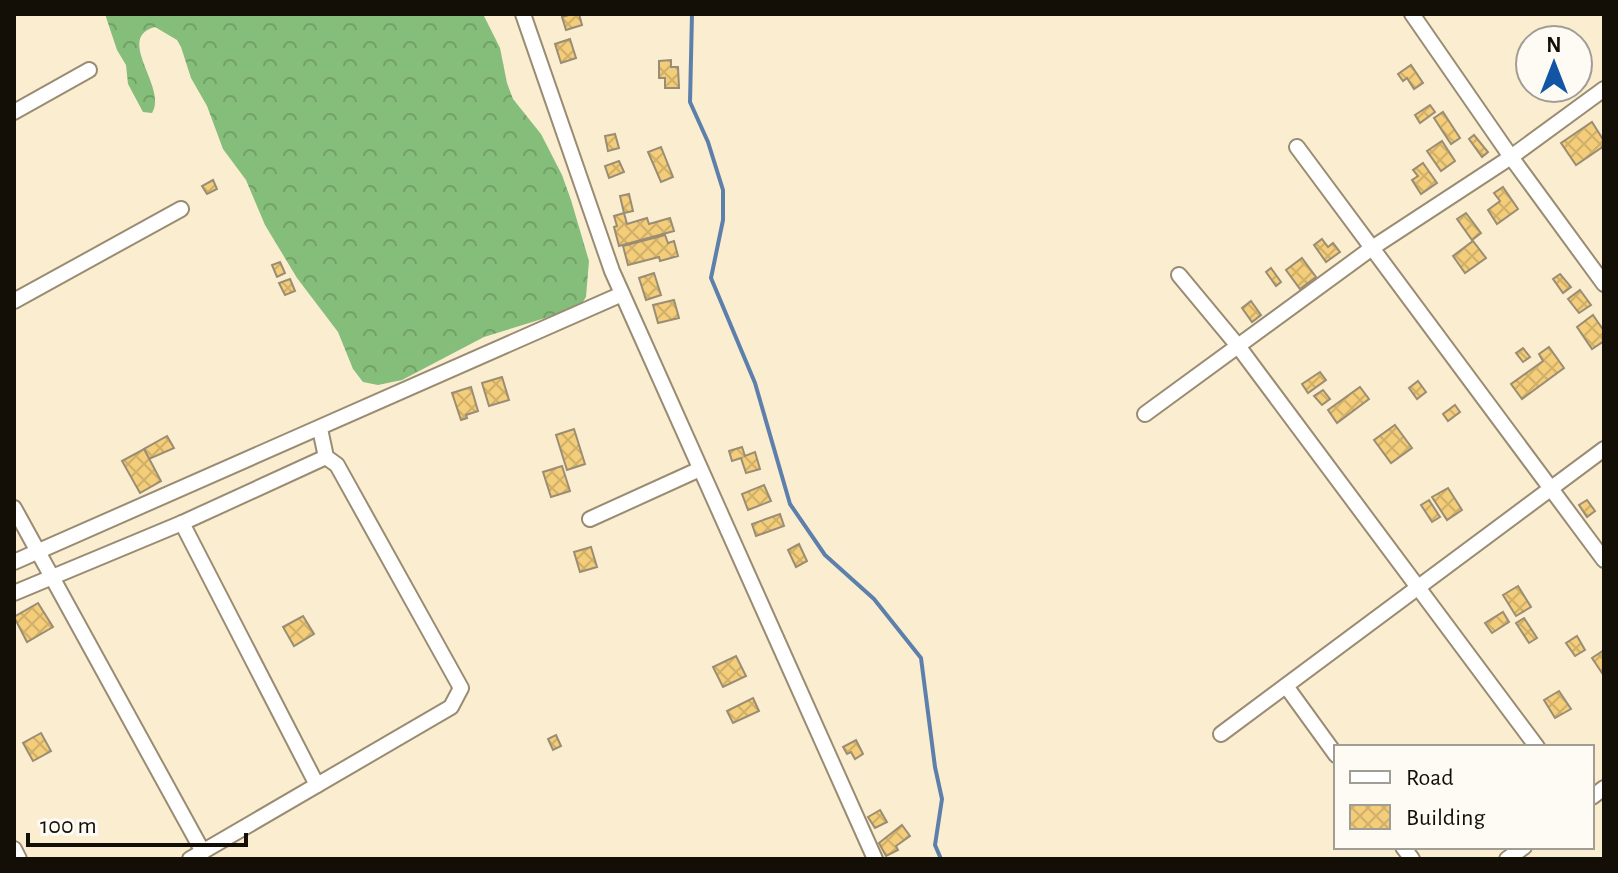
<svg xmlns="http://www.w3.org/2000/svg" width="1618" height="873" font-family="'Alegreya Sans',sans-serif">
<defs>
<pattern id="forest-crowns" width="20" height="18" patternUnits="userSpaceOnUse" patternTransform="scale(2)"><rect width="20" height="18" fill="#85bd7a"/><path d="M2 6a3 3 0 1 1 6 0M12 15a3 3 0 1 1 6 0" fill="none" stroke="#72a168"/></pattern>
<pattern id="building-cross-hatch" width="8" height="8" patternUnits="userSpaceOnUse" patternTransform="scale(2)"><rect width="8" height="8" fill="#f4cd7a"/><path d="M0 0l8 8M0 8l8-8" fill="none" stroke="#d0af68"/></pattern>
</defs>
<rect width="100%" height="100%" fill="#fbedd0"/>
<!-- forest -->
<path fill="url(#forest-crowns)" d="M105,14H483L500,48L507,83L513,99L541,134L562,175L571,200L589,261L586,297L582,303L568,311L484,337L402,380L378,385L363,382L353,369L338,332L297,278L265,225L246,180L223,149L207,106L191,78L181,47L177,40L155,27C114,38 168,87 152,113L143,112L128,84L126,65L117,50Z"/>
<g fill="none" stroke-linecap="round" stroke-linejoin="round">
<!-- stream -->
<polyline stroke="#5c80ab" stroke-width="4" points="692,14 690,102 708,142 723,190 723,220 711,278 755,383 790,504 825,555 874,599 921,658 935,767 942,799 935,845 941,859"/>
</g>
<!-- building -->
<g fill="url(#building-cross-hatch)" stroke="#9a8d73" stroke-width="2">
<polygon points="572,14 579,14 582,25 566,30 562,17"/>
<polygon points="570,39 576,58 561,63 555,44"/>
<polygon points="671,60 671,67 678,67 679,88 665,88 665,78 659,78 659,61"/>
<polygon points="1411,65 1423,83 1414,89 1407,78 1403,81 1398,74"/>
<polygon points="1430,105 1435,112 1420,123 1415,115"/>
<polygon points="1443,112 1460,138 1451,144 1434,118"/>
<polygon points="1592,122 1604,141 1604,146 1576,165 1561,143"/>
<polygon points="615,134 619,148 608,151 605,136"/>
<polygon points="1474,135 1488,152 1482,157 1469,139"/>
<polygon points="1442,141 1455,161 1441,171 1427,151"/>
<polygon points="661,147 673,177 661,182 648,152"/>
<polygon points="619,161 624,172 609,178 605,166"/>
<polygon points="1423,163 1437,183 1421,194 1412,180 1418,176 1413,170"/>
<polygon points="213,180 217,189 207,194 202,186"/>
<polygon points="1503,187 1518,209 1497,224 1488,210 1500,201 1494,193"/>
<polygon points="629,194 633,211 624,213 620,196"/>
<polygon points="624,213 627,224 647,218 649,224 670,218 674,231 619,246 614,227 617,226 614,216"/>
<polygon points="1466,213 1481,233 1472,240 1457,219"/>
<polygon points="665,235 668,243 674,241 678,256 660,261 659,257 628,265 623,246"/>
<polygon points="1322,239 1328,247 1333,243 1340,252 1326,262 1314,245"/>
<polygon points="1473,241 1486,258 1465,273 1453,256"/>
<polygon points="1302,258 1316,277 1300,289 1286,270"/>
<polygon points="280,262 285,273 277,277 272,265"/>
<polygon points="1271,268 1281,282 1276,286 1266,272"/>
<polygon points="654,273 661,295 646,300 639,278"/>
<polygon points="1560,274 1571,287 1563,293 1553,279"/>
<polygon points="290,279 295,291 285,295 279,283"/>
<polygon points="1580,290 1591,305 1579,313 1568,299"/>
<polygon points="674,300 679,318 658,323 653,305"/>
<polygon points="1251,301 1261,315 1252,322 1242,308"/>
<polygon points="1593,315 1604,331 1604,341 1592,349 1577,327"/>
<polygon points="1549,347 1564,368 1522,399 1511,384 1543,361 1539,354"/>
<polygon points="1523,348 1530,357 1523,362 1516,353"/>
<polygon points="1320,372 1326,380 1308,393 1302,384"/>
<polygon points="502,377 509,400 489,406 482,383"/>
<polygon points="1418,381 1426,392 1417,399 1409,388"/>
<polygon points="471,387 478,411 466,415 467,418 461,420 452,393"/>
<polygon points="1360,387 1369,399 1337,423 1328,410"/>
<polygon points="1323,390 1330,399 1322,405 1314,396"/>
<polygon points="1455,405 1460,412 1448,421 1443,414"/>
<polygon points="1395,425 1412,448 1391,463 1374,440"/>
<polygon points="574,429 585,464 567,470 556,435"/>
<polygon points="167,436 174,448 149,459 144,449"/>
<polygon points="742,447 745,456 755,452 760,469 746,473 741,458 732,461 729,451"/>
<polygon points="144,449 161,481 140,493 122,461"/>
<polygon points="562,466 570,491 551,497 543,472"/>
<polygon points="764,485 771,501 748,510 742,494"/>
<polygon points="1448,488 1462,510 1447,520 1432,497"/>
<polygon points="1429,500 1440,517 1432,522 1421,505"/>
<polygon points="1587,500 1595,511 1587,517 1579,505"/>
<polygon points="780,514 784,526 756,536 752,524"/>
<polygon points="799,544 807,561 796,567 788,550"/>
<polygon points="591,547 597,567 580,572 574,552"/>
<polygon points="1518,586 1531,607 1516,616 1503,595"/>
<polygon points="38,603 53,627 27,642 14,617"/>
<polygon points="1503,612 1509,622 1492,633 1485,623"/>
<polygon points="303,616 314,634 294,646 283,627"/>
<polygon points="1524,618 1537,638 1529,643 1516,623"/>
<polygon points="1577,636 1585,650 1575,656 1566,643"/>
<polygon points="1604,650 1604,671 1602,673 1592,658"/>
<polygon points="736,656 746,676 723,687 713,667"/>
<polygon points="1559,691 1571,709 1555,718 1544,700"/>
<polygon points="753,698 759,711 733,723 727,711"/>
<polygon points="41,733 51,751 33,761 23,743"/>
<polygon points="556,735 561,746 553,750 548,739"/>
<polygon points="856,740 863,754 855,759 851,752 847,754 843,747"/>
<polygon points="880,810 887,822 875,828 868,817"/>
<polygon points="902,825 910,836 896,846 898,850 886,856 879,843"/>
</g>
<g fill="none" stroke-linecap="round" stroke-linejoin="round">
<!-- minor casing -->
<g stroke="#998c72" stroke-width="18">
<g id="minor">
<polyline points="523,14 612,271 875,859"/>
<polyline points="1412,14 1511,157 1604,284"/>
<polyline points="14,112 89,70"/>
<polyline points="1297,147 1604,560"/>
<polyline points="1179,275 1238,346 1537,747"/>
<polyline points="14,301 181,209"/>
<polyline points="1145,414 1372,248 1511,157 1604,89"/>
<polyline points="14,508 203,852"/>
<polyline points="590,519 700,469"/>
<polyline points="182,523 317,785"/>
<polyline points="14,562 622,294"/>
<polyline points="14,593 182,523 326,457"/>
<polyline points="1286,686 1336,755"/>
<polyline points="1221,734 1604,449"/>
<polyline points="1592,797 1604,788"/>
<polyline points="1403,847 1412,859"/>
<polyline points="14,849 19,859"/>
<polyline points="190,859 451,707 461,688 337,465 326,457 320,429"/>
<polyline points="1507,859 1524,847"/>
</g>
</g>
<!-- minor -->
<use href="#minor" stroke="#fff" stroke-width="14"/>
</g>
<!-- border -->
<rect width="1618" height="873" fill="none" stroke="#130f06" stroke-width="32"/>
<!-- legend -->
<rect x="1334" y="745" width="260" height="104" fill="#fefbf5" stroke="#a09d95" stroke-width="2"/>
<rect x="1350" y="771" width="40" height="12" fill="#ffffff" stroke="#a09d95" stroke-width="2"/>
<text x="1406" y="785" font-size="24" fill="#130f06">Road</text>
<rect x="1350" y="805" width="40" height="24" fill="url(#building-cross-hatch)" stroke="#a09d95" stroke-width="2"/>
<text x="1406" y="825" font-size="24" fill="#130f06">Building</text>
<!-- north arrow -->
<g transform="translate(1554 64)"><circle r="38" fill="#fefbf5" stroke="#a09d95" stroke-width="2"/>
<path d="M0-6L14 30L0 20L-14 30Z" fill="#1255a5"/>
<text y="-12" font-size="22" font-weight="bold" text-anchor="middle" fill="#130f06">N</text>
</g>
<!-- scale -->
<path d="M28 833v12h218v-12" fill="none" stroke="#130f06" stroke-width="4"/>
<text x="40" y="833" font-size="24" fill="#130f06" stroke="#fefbf5" stroke-width="6" paint-order="stroke">100 m</text>
</svg>
